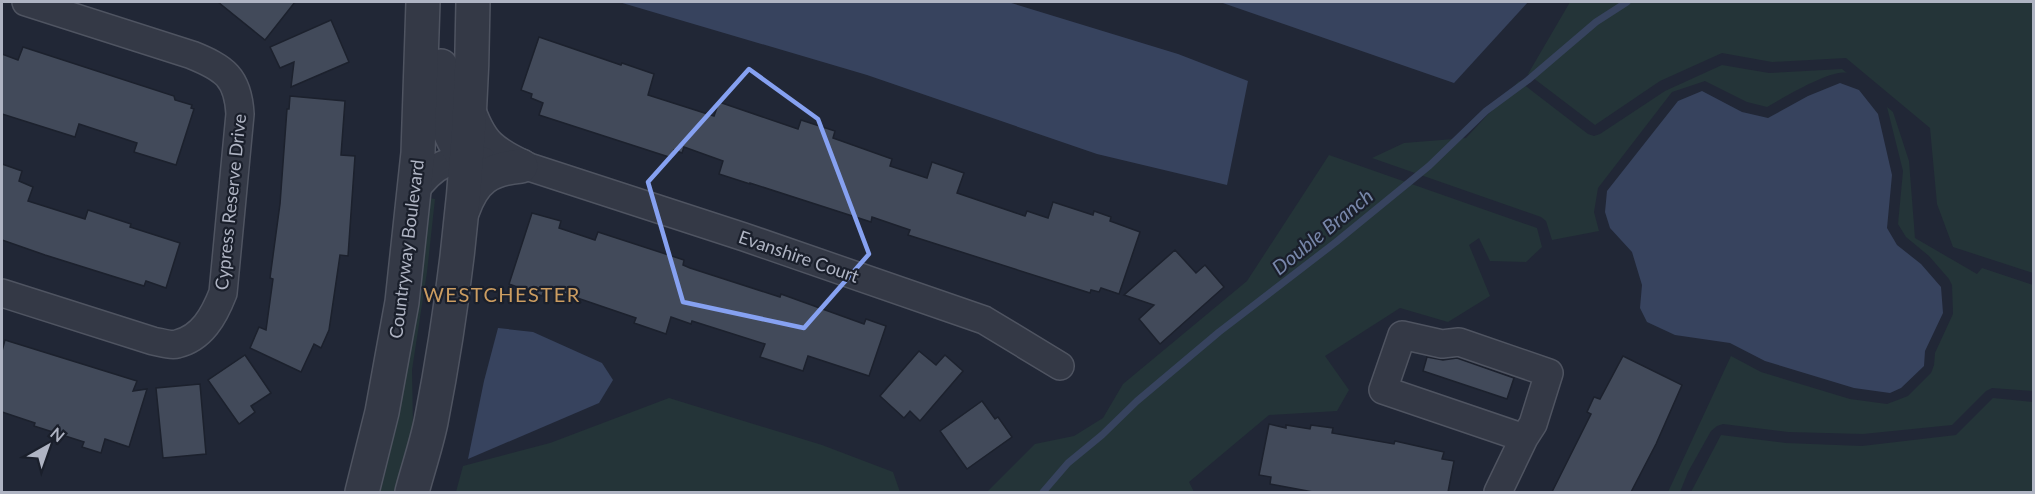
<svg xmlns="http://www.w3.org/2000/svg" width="2035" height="494" font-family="Lato,sans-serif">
<rect width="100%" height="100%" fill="#212736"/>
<!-- green -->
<g fill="#243438">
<polygon points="1570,2 2033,2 2033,273 1953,247 1937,204 1930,128 1846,58 1772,62 1722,53 1660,81 1595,125 1528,74"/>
<path d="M1722,65L1769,73L1842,69L1847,73C1831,69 1783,98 1767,107L1747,102L1705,81L1672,92L1598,188L1594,212L1599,231L1552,240L1546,221L1541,217L1372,158L1404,143L1466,138L1519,81L1588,134L1594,136L1600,134L1665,91Z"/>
<polygon points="1887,107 1893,112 1909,161 1915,238 1977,274 1982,268 2033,285 2033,391 1992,388 1986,391 1952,425 1863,434 1788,432 1723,424 1717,426 1711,431 1688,472 1680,492 1668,492 1731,356 1761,372 1850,399 1887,404 1908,396 1931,373 1934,365 1935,353 1953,314 1952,285 1949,279 1929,256 1906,237 1898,224 1903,171"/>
<polygon points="1329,155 1537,228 1542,247 1526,262 1490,261 1479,238 1469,245 1490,296 1448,322 1400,308 1325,356 1349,390 1337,411 1269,415 1189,482 1194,492 987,492 1035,444 1074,436 1103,418 1123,384 1247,281"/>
<polygon points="429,198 435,199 427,272 412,370 413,425 399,492 378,492"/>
<polygon points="669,398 822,445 893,472 900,492 456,492 463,466 550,443"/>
<polygon points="1993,398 2033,402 2033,492 1691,492 1721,435 1786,443 1862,446 1956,435"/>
</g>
<!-- water -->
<g fill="#37435e">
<polygon points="619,2 1008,2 1178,54 1248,81 1227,185 1097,154 867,75"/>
<polygon points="1220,2 1528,2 1454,83"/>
<polygon points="1840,83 1859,90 1878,114 1892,175 1887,228 1897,245 1921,264 1941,287 1943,313 1925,351 1924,366 1901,388 1890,393 1854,388 1765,361 1730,343 1675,335 1647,322 1640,308 1642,285 1632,252 1610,228 1605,212 1607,191 1678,101 1702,91 1742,112 1768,118 1808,96"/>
<polygon points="498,328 533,332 602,363 613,380 599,403 468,459 484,381"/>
</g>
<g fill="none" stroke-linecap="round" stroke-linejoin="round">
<!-- stream -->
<polyline stroke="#37435e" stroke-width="7" points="1043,492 1068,463 1102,435 1137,401 1219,332 1336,242 1429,166 1486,111 1528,80 1596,22 1627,2"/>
</g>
<!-- building -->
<g fill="#424a5a" stroke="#1c212d" stroke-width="1.5">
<polygon points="218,2 295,2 265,40"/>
<polygon points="331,20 349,62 291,87 294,62 280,68 270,47"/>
<polygon points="539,37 621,65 622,63 654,74 648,95 714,116 719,102 798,129 801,120 835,131 833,138 892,159 890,166 927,178 932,162 964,173 957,193 1025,216 1027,211 1048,218 1053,202 1093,215 1094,211 1111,217 1110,221 1140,232 1119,294 1101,288 1099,292 1091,290 1090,293 908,235 910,230 872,217 871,222 750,183 750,184 719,174 723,161 684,147 682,153 674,150 672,158 539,115 543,103 531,98 532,94 521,90"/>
<polygon points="23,47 174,96 175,100 192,105 191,108 194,109 176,165 134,152 137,143 79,124 75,137 2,114 2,54 18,60"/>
<polygon points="290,96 345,101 341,155 355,156 348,256 340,255 329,330 321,348 314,344 301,372 250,348 259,327 266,330 273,279 270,278 280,204 287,109 289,109"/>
<polygon points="2,164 22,171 19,181 33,187 28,201 85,219 88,210 131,224 130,227 180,243 166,288 146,281 144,286 45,255 2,240"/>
<polygon points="532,213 561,221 559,228 595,240 598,232 684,260 683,265 690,268 780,297 781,294 864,324 866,319 886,326 869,376 808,356 803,371 760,357 765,344 692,321 691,324 671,317 666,334 634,323 636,318 545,287 542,296 509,284"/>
<polygon points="1175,250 1196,273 1205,265 1224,287 1160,344 1139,319 1154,305 1124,295"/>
<polygon points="5,340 137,381 133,391 147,389 129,447 105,439 101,453 82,447 84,442 34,426 35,423 2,412 2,351"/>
<polygon points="919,351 936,365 945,355 963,371 920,421 910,411 904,418 880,396"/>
<polygon points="245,355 271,393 251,406 255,412 239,424 208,380"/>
<polygon points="1623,356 1682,385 1656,444 1631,492 1552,492 1591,414 1587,412 1594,397 1600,399"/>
<polygon points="1427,357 1443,360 1457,358 1514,378 1507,399 1423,371"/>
<polygon points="200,384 206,454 163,458 156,388"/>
<polygon points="982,401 995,419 998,417 1012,437 967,469 940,431"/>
<polygon points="1269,424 1286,428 1286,425 1310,429 1311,425 1333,428 1332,433 1394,444 1395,441 1444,452 1442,459 1454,461 1448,492 1313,492 1270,484 1271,477 1259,475"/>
</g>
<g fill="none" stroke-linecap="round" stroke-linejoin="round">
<!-- minor casing -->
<g stroke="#4f5461" stroke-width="30">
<g id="minor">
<path d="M470,105C483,144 493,149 529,167L744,237L984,320L1060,366"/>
<path d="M414,192C434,164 449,157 483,161"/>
<path d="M2,293L153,341C160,342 170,346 177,344C202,338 214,316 223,293L240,114C238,77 224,68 192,55L26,2"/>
<polyline points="1498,492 1524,438 1533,424 1549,373 1459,342 1442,344 1402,335 1383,390 1524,438"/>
</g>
</g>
<!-- tertiary casing -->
<g stroke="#4f5461" stroke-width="36">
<g id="tertiary">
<path d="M441,66C442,100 442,133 467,159"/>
<path d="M463,210C474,179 489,169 521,166"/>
<polyline points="362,492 382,412 402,302 418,153 423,2"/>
<path d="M412,492C418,469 426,446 431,422C458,284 472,142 473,2"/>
</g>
</g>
<!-- minor -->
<use href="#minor" stroke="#343946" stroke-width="27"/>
<!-- tertiary -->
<use href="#tertiary" stroke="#343946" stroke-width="33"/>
</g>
<!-- marked area -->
<path fill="none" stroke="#86a1f1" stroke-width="4.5" stroke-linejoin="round" d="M749,69L818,119L869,254L804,328L683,302L648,182Z"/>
<g text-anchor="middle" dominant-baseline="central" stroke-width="4.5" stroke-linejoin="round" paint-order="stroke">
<!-- street labels -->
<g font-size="18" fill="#afb4c3" stroke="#1a1f2b">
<text transform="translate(230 202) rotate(-84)">Cypress Reserve Drive</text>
<text transform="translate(406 249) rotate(-83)">Countryway Boulevard</text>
<text transform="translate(799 256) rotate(19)">Evanshire Court</text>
</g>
<!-- water labels -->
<g font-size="20" font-style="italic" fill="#7887aa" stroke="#1a1f2b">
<text transform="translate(1322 231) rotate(-39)">Double Branch</text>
</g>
<!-- neighbourhood labels -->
<g font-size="20" letter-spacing="1.5" fill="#cc9d61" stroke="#1a1f2b">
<text x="502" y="294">WESTCHESTER</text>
</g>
</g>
<!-- border -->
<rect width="2035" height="494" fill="none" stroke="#afb4c3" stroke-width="6"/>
<!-- north arrow -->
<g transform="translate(48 446) rotate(40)" stroke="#1a1f2b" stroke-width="4.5" paint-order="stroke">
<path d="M0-4.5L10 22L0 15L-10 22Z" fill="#afb4c3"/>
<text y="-9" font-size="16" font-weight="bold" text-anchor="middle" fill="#afb4c3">N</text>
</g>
</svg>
